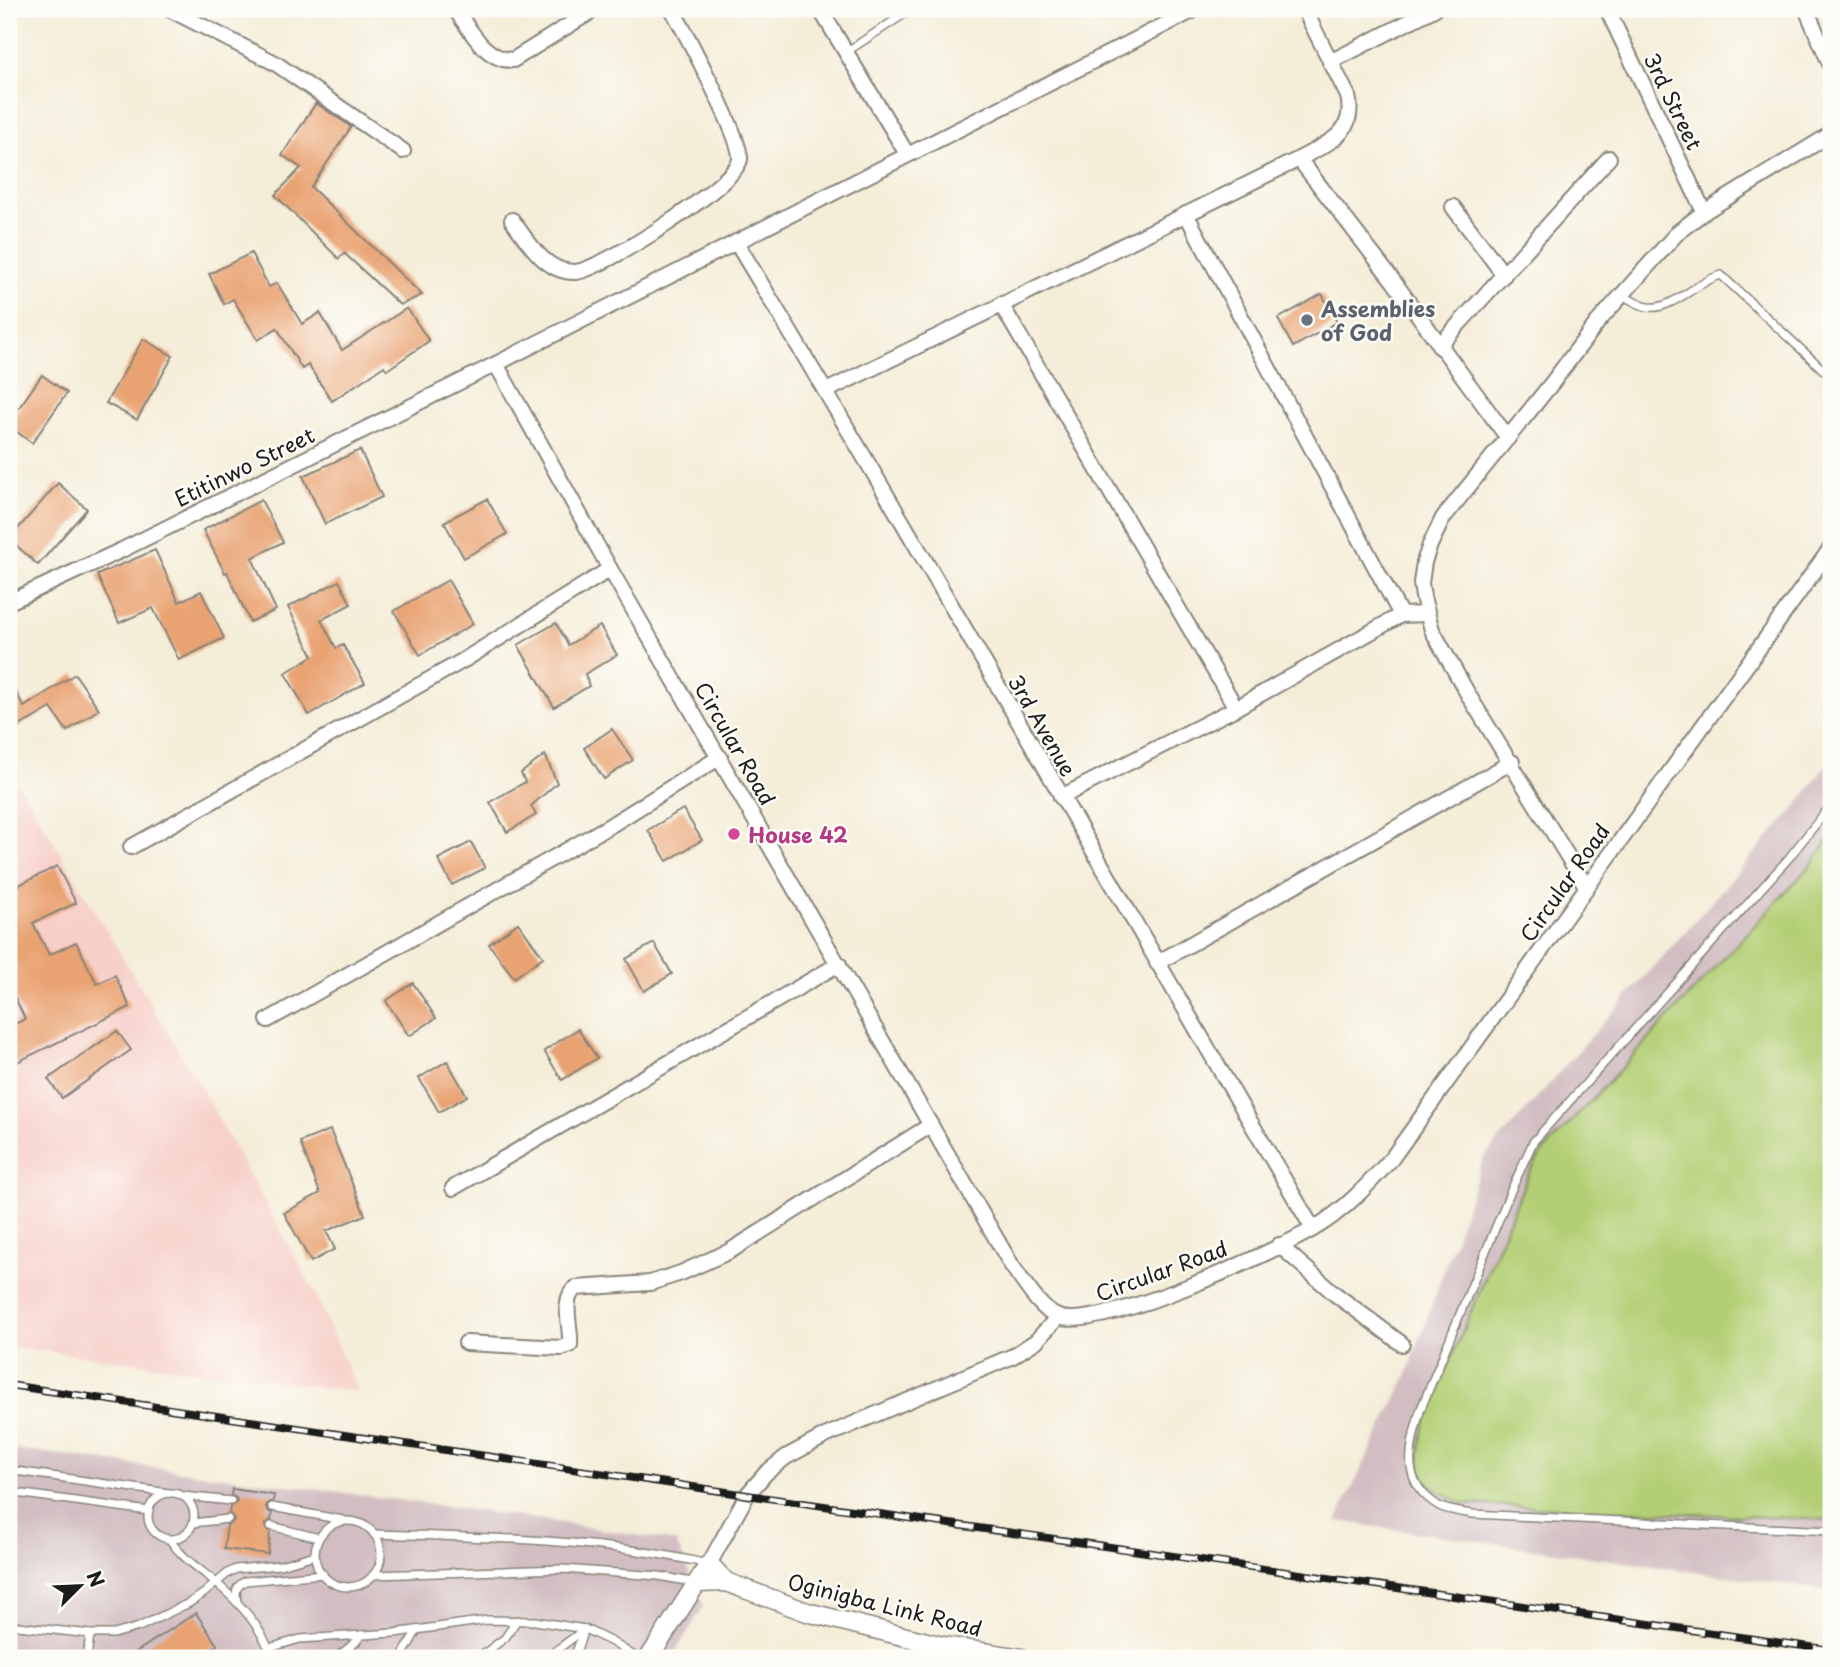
<svg xmlns="http://www.w3.org/2000/svg" width="1840" height="1667" font-family="'Playpen Sans',sans-serif">
<rect width="100%" height="100%" fill="#fdfcf7"/>
<filter id="ink" filterUnits="userSpaceOnUse"><feTurbulence type="fractalNoise" baseFrequency=".0143" numOctaves="2"/><feDisplacementMap in="SourceGraphic" scale="14" xChannelSelector="R" yChannelSelector="G"/><feConvolveMatrix kernelMatrix="1 2 1 2 8 2 1 2 1" color-interpolation-filters="sRGB"/></filter>
<filter id="wash" filterUnits="userSpaceOnUse"><feTurbulence type="fractalNoise" baseFrequency=".00686" numOctaves="4" result="noise"/><feDisplacementMap in="SourceGraphic" scale="28" xChannelSelector="R" yChannelSelector="G"/><feGaussianBlur stdDeviation="1.57" result="paint"/><feColorMatrix in="noise" values="0 0 0 0 0 0 0 0 0 0 0 0 0 0 0 0 0 1.4 0 .05"/><feComposite in="paint" operator="in"/></filter>
<g filter="url(#wash)">
<rect width="100%" height="100%" fill="#f4edd8"/>
<!-- built -->
<polygon fill="#f7d0ca" points="9,768 200,1086 314,1291 358,1392 9,1346"/>
<!-- industrial -->
<g fill="#d2bec2">
<polygon points="1831,758 1831,1591 1336,1521 1406,1378 1484,1157 1795,808"/>
<polygon points="9,1448 538,1519 676,1542 704,1606 675,1652 712,1658 9,1658"/>
</g>
<!-- green -->
<path fill="#b3cf75" stroke="#687648" stroke-width="2" d="M1831,837V1520L1465,1504C1416,1484 1414,1470 1425,1421L1529,1173L1541,1154L1811,865Z"/>
<g id="blocks">
<!-- building -->
<g fill="#e9a271">
<polygon points="316,103 351,127 311,187 422,295 400,305 344,253 339,259 275,195 301,168 282,155"/>
<polygon points="251,253 269,287 277,283 302,324 320,313 342,350 407,308 429,341 387,370 384,366 332,401 308,365 302,369 277,328 258,340 233,299 224,304 209,274"/>
<polygon points="1322,294 1337,322 1293,347 1278,319"/>
<polygon points="143,339 173,356 137,420 106,403"/>
<polygon points="42,375 67,393 32,443 9,426 9,422"/>
<polygon points="360,450 382,497 325,524 303,476"/>
<polygon points="58,483 87,509 38,565 9,539"/>
<polygon points="487,499 507,534 464,558 444,522"/>
<polygon points="261,500 283,542 252,558 276,610 250,622 227,572 225,573 203,530"/>
<polygon points="155,550 179,602 201,591 224,638 179,660 153,608 119,623 97,575"/>
<polygon points="448,580 473,624 420,655 394,611"/>
<polygon points="339,581 351,604 321,620 336,648 343,645 365,683 309,715 285,673 313,656 288,607"/>
<polygon points="556,623 568,645 600,626 617,655 585,674 589,686 554,707 518,645"/>
<polygon points="75,674 99,709 67,731 51,708 9,732 9,679 24,707"/>
<polygon points="612,729 633,760 604,779 584,748"/>
<polygon points="545,755 557,783 531,806 536,815 507,832 490,802 525,782 521,773"/>
<polygon points="683,809 702,840 667,861 648,830"/>
<polygon points="471,842 485,868 452,885 438,859"/>
<polygon points="57,866 76,903 33,923 49,955 76,942 97,984 115,975 130,1007 9,1066 9,1027 25,1019 9,985 9,890"/>
<polygon points="518,923 543,957 514,978 489,944"/>
<polygon points="654,943 672,974 644,991 626,959"/>
<polygon points="413,983 436,1018 409,1036 386,1001"/>
<polygon points="578,1029 597,1058 562,1080 544,1051"/>
<polygon points="117,1031 131,1050 62,1098 48,1079"/>
<polygon points="447,1061 467,1096 439,1112 419,1078"/>
<polygon points="330,1130 365,1215 326,1231 335,1249 311,1262 284,1213 320,1193 300,1142"/>
<polygon points="232,1489 274,1495 273,1501 268,1503 266,1507 268,1511 272,1513 271,1520 265,1525 270,1532 268,1554 224,1549 227,1525 232,1523 234,1519 229,1513 230,1507 237,1502 236,1498 231,1495"/>
<polygon points="196,1613 217,1645 197,1658 127,1658"/>
</g>
</g>
</g>
<g filter="url(#ink)">
<use href="#blocks" fill-opacity="0" stroke="#88847a" stroke-width="2"/>
<g fill="none" stroke-linecap="round" stroke-linejoin="round">
<!-- service casing -->
<g stroke="#88847a" stroke-width="10">
<g id="service">
<polyline points="846,52 909,11"/>
<path d="M1622,295C1630,299 1640,306 1648,307C1671,311 1698,281 1721,275L1831,377"/>
<path d="M1831,805L1788,859L1533,1142L1509,1195L1420,1411C1410,1448 1399,1482 1439,1506C1448,1511 1462,1512 1472,1514L1831,1531"/>
<polyline points="9,1470 169,1493"/>
<polyline points="9,1492 149,1511"/>
<circle cx="171" cy="1516" r="23"/>
<polyline points="183,1496 231,1501"/>
<polyline points="272,1507 343,1520"/>
<circle cx="348" cy="1554" r="33"/>
<polyline points="193,1523 228,1519"/>
<polyline points="271,1526 319,1538"/>
<path d="M374,1534C486,1537 599,1539 708,1564"/>
<path d="M170,1540C182,1558 197,1567 214,1581C241,1604 260,1625 273,1658"/>
<polyline points="373,1575 562,1569 659,1576 697,1583"/>
<path d="M237,1601C235,1590 236,1587 245,1581L323,1574"/>
<polyline points="9,1625 90,1634 114,1634 139,1627 189,1603 203,1594 228,1573 236,1569 280,1565 315,1555"/>
<polyline points="269,1648 300,1639 394,1633 488,1620 535,1621 585,1629 612,1642 637,1658"/>
<polyline points="87,1658 90,1634"/>
<polyline points="336,1658 356,1642 361,1635"/>
<polyline points="401,1658 417,1630"/>
<polyline points="478,1658 505,1638 517,1620"/>
<polyline points="546,1658 585,1629"/>
<polyline points="574,1658 584,1630"/>
</g>
</g>
<!-- minor casing -->
<g stroke="#88847a" stroke-width="18">
<g id="minor">
<polyline points="169,9 275,63 403,151"/>
<path d="M455,9C470,29 485,61 513,60L595,9"/>
<polyline points="820,9 907,154"/>
<polyline points="1607,9 1704,212"/>
<polyline points="1806,9 1831,66"/>
<polyline points="1330,62 1434,9"/>
<polyline points="1299,159 1394,282 1508,438"/>
<polyline points="1453,207 1504,275"/>
<polyline points="1186,214 1401,615"/>
<path d="M512,220C527,240 545,273 575,272C601,271 738,183 740,159C742,139 685,32 672,9"/>
<path d="M736,242C933,568 1120,900 1313,1229"/>
<polyline points="1001,304 1236,708"/>
<polyline points="1439,346 1609,158"/>
<path d="M496,364L610,569L1012,1266C1023,1281 1041,1311 1058,1317C1099,1332 1272,1253 1313,1229C1344,1211 1368,1185 1392,1158L1831,548"/>
<path d="M826,391L1299,159C1327,143 1357,134 1348,96L1304,9"/>
<polyline points="9,602 122,550 496,364 1196,9"/>
<polyline points="1061,797 1236,708 1401,615 1426,614"/>
<polyline points="131,847 464,660 610,569"/>
<polyline points="1586,886 1469,696 1432,630 1423,597 1421,583 1424,562 1430,545 1443,518 1552,383 1597,323 1678,232 1704,212 1831,134"/>
<polyline points="1157,963 1512,762"/>
<polyline points="268,1020 611,825 720,757"/>
<polyline points="453,1188 839,964"/>
<polyline points="1279,1245 1335,1294 1402,1344"/>
<path d="M466,1343L561,1348L570,1345C572,1329 560,1298 576,1288L650,1283L681,1273L730,1251L931,1125"/>
<polyline points="709,1564 747,1495 766,1473 786,1457 825,1436 1013,1356 1036,1341 1058,1317"/>
</g>
</g>
<!-- tertiary casing -->
<g stroke="#88847a" stroke-width="21">
<g id="tertiary">
<polyline points="697,1583 726,1582 807,1612 854,1624 943,1646 1021,1658"/>
<polyline points="649,1658 709,1564 726,1582"/>
</g>
</g>
<!-- service -->
<use href="#service" stroke="#fff" stroke-width="7"/>
<!-- minor -->
<use href="#minor" stroke="#fff" stroke-width="14"/>
<!-- tertiary -->
<use href="#tertiary" stroke="#fff" stroke-width="18"/>
<!-- rail casing -->
<g stroke="#1c1c1c" stroke-width="8">
<polyline id="rail" points="9,1385 747,1495 1831,1650"/>
</g>
<!-- rail -->
<use href="#rail" stroke="#fdfcf7" stroke-width="5" stroke-dasharray="16" stroke-linecap="butt"/>
</g>
</g>
<!-- markers -->
<circle fill="#6b7280" stroke="#fdfcf7" stroke-width="2.5" cx="1307" cy="320" r="7"/>
<circle fill="#d1479c" stroke="#fdfcf7" stroke-width="2.5" cx="734" cy="834" r="7"/>
<g text-anchor="middle" dominant-baseline="central" stroke-width="5" stroke-linejoin="round" paint-order="stroke">
<!-- street labels -->
<g font-size="21" fill="#1c1c1c" stroke="#fdfcf7">
<text transform="translate(1674 101) rotate(64)">3rd Street</text>
<text transform="translate(244 466) rotate(-26)">Etitinwo Street</text>
<text transform="translate(1043 725) rotate(60)">3rd Avenue</text>
<text transform="translate(736 743) rotate(60)">Circular Road</text>
<text transform="translate(1564 882) rotate(-55)">Circular Road</text>
<text transform="translate(1161 1270) rotate(-20)">Circular Road</text>
<text transform="translate(885 1604) rotate(14)">Oginigba Link Road</text>
</g>
<!-- worship labels -->
<g font-size="21" font-weight="bold" fill="#5b616d" stroke="#fdfcf7" text-anchor="start">
<text x="1321" y="308">Assemblies<tspan x="1321" dy="24">of God</tspan></text>
</g>
<!-- hotel labels -->
<g font-size="21" font-weight="bold" fill="#b23c85" stroke="#fdfcf7" text-anchor="start">
<text x="748" y="834">House 42</text>
</g>
</g>
<!-- margin -->
<rect width="1840" height="1667" fill="none" stroke="#fdfcf7" stroke-width="35"/>
<!-- north arrow -->
<g transform="translate(80 1586) rotate(66)" stroke="#fdfcf7" stroke-width="5" paint-order="stroke">
<path d="M0-5L12 26L0 18L-12 26Z" fill="#1c1c1c"/>
<text y="-10" font-size="19" font-weight="bold" text-anchor="middle" fill="#1c1c1c">N</text>
</g>
</svg>
